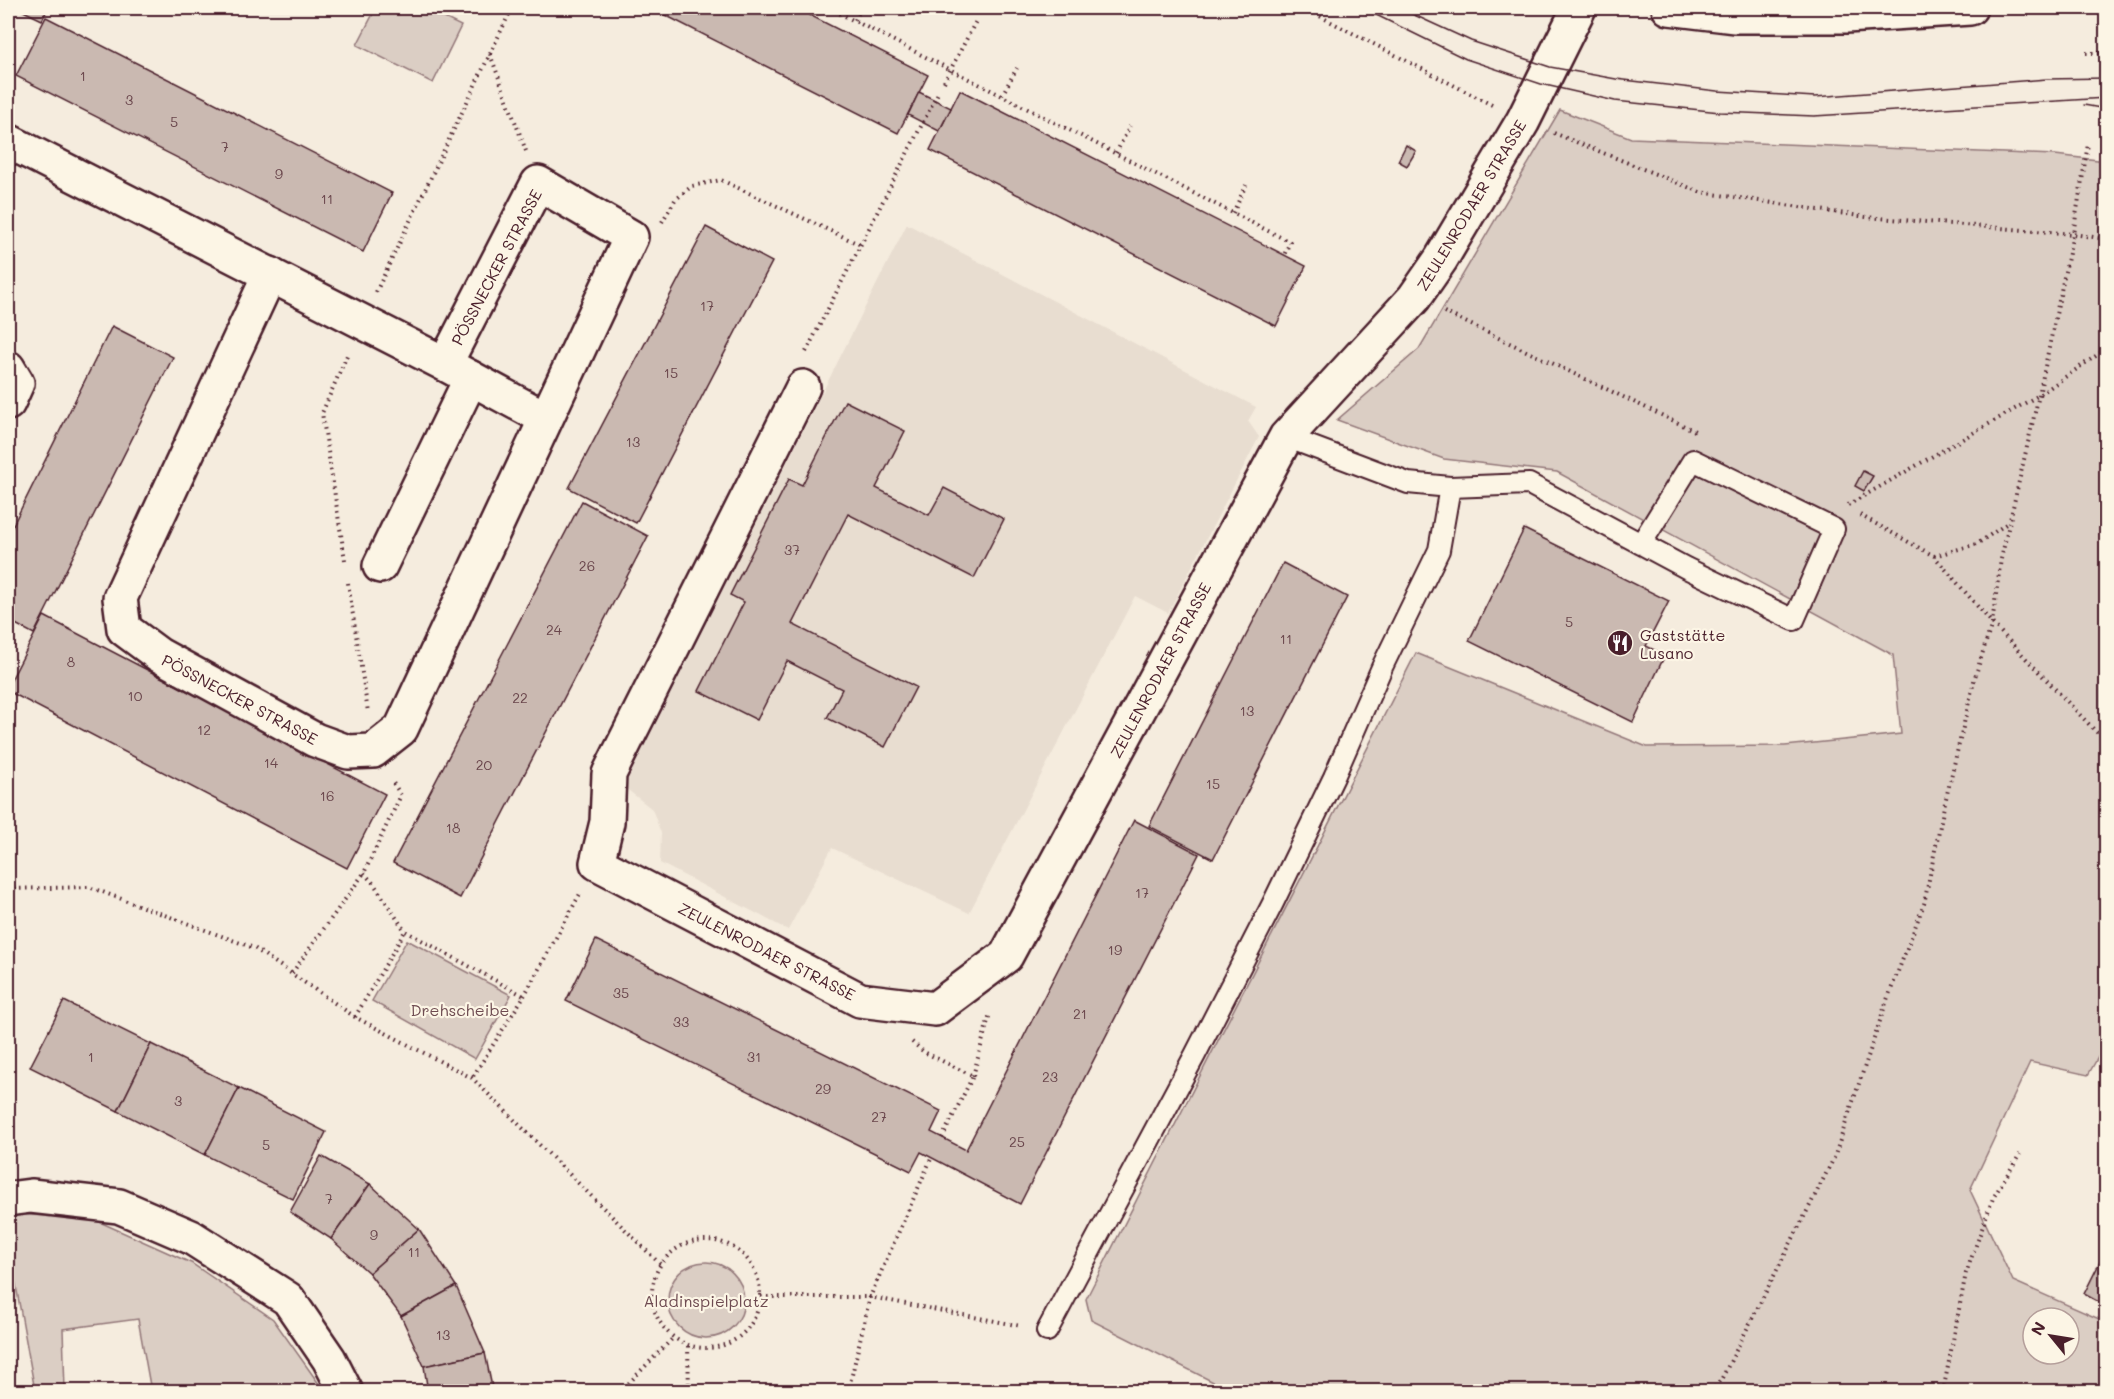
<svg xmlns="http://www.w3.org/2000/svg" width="2114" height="1399" font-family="Mali,sans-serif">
<rect width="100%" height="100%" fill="#f5ecde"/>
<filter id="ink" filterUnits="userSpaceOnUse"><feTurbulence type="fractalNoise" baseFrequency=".0167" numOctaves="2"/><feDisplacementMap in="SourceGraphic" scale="12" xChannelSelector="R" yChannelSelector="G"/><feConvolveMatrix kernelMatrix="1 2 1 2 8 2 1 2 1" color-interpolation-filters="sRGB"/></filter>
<g filter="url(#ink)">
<!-- built -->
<polygon fill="#e8ddd0" points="907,224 1256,407 1248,421 1259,437 1168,613 1135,596 969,913 832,848 788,930 660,863 661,833 652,809 624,787"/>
<!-- green -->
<g fill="#dbcec4" stroke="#927678" stroke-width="1.5" fill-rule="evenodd">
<polygon points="376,8 424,8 461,26 433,83 357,45"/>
<path d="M1560,110L1631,138L2055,155L2106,161V1043L2088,1075L2030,1062L1970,1190L2013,1281L2106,1322V1391H1231L1091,1320L1086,1299L1416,653L1647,747L1785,746L1901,734L1893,655L1557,472L1444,459L1337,420L1419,349ZM2033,1318H2069V1354H2033Z"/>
<polygon points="407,940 511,995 475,1059 372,1001"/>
<polygon points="15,1214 93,1219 191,1263 273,1319 324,1391 151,1391 138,1319 63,1329 65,1391 35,1391 8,1241"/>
<circle cx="706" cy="1300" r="38"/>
</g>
<!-- building -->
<g fill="#cab9b1" stroke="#4a1f2b" stroke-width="1.5">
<polygon points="17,8 48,8 42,20"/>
<polygon points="651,8 796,8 928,75 898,133"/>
<polygon points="46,17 392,193 363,252 16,76"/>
<polygon points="960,90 1306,266 1276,326 930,150"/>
<polygon points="919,92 951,108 939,131 908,115"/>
<polygon points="1406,145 1416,151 1407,166 1398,161"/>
<polygon points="706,227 772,262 636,523 569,488"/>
<polygon points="112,326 173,357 34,634 8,620 8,535"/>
<polygon points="845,401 905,431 876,488 929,515 944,488 1004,519 974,578 848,514 792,624 916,687 885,747 827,718 842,689 787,661 757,720 699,691 744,602 730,595 789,479 802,485"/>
<polygon points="1863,471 1873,476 1864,491 1855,486"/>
<polygon points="582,501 648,536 460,898 393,863"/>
<polygon points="1524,529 1669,601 1646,646 1665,655 1633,722 1469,641"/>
<polygon points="1283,563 1347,597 1213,859 1149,826"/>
<polygon points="44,616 385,794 347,868 8,691 8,686"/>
<polygon points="1134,820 1199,854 1020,1204 921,1152 911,1171 566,1001 596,940 941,1111 931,1132 966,1150"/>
<polygon points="64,1001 151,1044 118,1111 30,1067"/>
<polygon points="151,1044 239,1088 205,1155 118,1111"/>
<polygon points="239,1088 326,1132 293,1199 205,1155"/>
<polygon points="321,1156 370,1184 331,1239 290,1212"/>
<polygon points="370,1184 419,1229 369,1273 331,1239"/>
<polygon points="419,1229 456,1286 401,1316 369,1273"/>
<polygon points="2106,1250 2106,1306 2084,1294"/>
<polygon points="456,1286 485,1353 424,1366 401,1316"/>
<polygon points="485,1353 493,1392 428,1392 424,1366"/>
</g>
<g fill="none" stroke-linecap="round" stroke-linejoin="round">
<!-- service casing -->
<g stroke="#4a1f2b" stroke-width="24">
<g id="service">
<polyline points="1286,437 1408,483 1450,487 1529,484 1686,568 1794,620 1834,529 1693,460 1641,544"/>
<polyline points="1047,1331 1195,1055 1273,903 1334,777 1383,665 1439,550 1450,487"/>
</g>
</g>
<!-- minor casing -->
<g stroke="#4a1f2b" stroke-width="38">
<g id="minor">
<polyline points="8,141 445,364 545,418"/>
<polyline points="270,274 120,598 124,629 159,655 315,740 348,752 373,751 401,729 631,237 538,183 445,364"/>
<polyline points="8,368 17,383 8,403"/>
<polyline points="803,387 609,774 607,822 597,863 860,1000 935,1009 1006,956 1286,437 1414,298 1441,259 1523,121 1579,8"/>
<polyline points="380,566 471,378"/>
<polyline points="8,1199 31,1196 119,1206 191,1237 288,1299 329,1359 346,1392"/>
</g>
</g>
<!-- secondary casing -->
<g stroke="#4a1f2b" stroke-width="38">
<polyline id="secondary" points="1669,8 1735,16 1846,16 1970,8"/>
</g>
<!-- path -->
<g stroke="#4a1f2b" stroke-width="4" stroke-dasharray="1.5 4.5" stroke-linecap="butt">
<polyline points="829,8 1290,242 1284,255"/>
<polyline points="1304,8 1492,105"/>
<polyline points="855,20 861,8"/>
<polyline points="2086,53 2106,53"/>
<polyline points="490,54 526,151"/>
<polyline points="944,82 976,21"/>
<polyline points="1002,95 1017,68"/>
<polyline points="1554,133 1700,192 1866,217 2073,234 2106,239"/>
<polyline points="1116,153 1130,126"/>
<polyline points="1233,213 1246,185"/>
<polyline points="662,222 675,200 692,186 721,180 861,245"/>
<polyline points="376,292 512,8"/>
<polyline points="1444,312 1695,431"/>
<polyline points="806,352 939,91"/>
<polyline points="1848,505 2039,395 2106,349"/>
<polyline points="1860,515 1934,556 1992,623 2106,742"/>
<polyline points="1934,556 1977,544 2009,522"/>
<polyline points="345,560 322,413 348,353"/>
<polyline points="348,583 368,712"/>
<polyline points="364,873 374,884 405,931 524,996 472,1078"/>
<polyline points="8,889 89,887 254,948 355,1017 472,1078 660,1264"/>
<polyline points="292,973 364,873 401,795 391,780"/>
<polyline points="524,996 580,894"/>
<polyline points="355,1017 405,931"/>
<polyline points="912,1042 924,1052 973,1076 942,1138"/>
<polyline points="973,1076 990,1013"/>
<circle cx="706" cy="1294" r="54"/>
<polyline points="761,1297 870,1297 1021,1326"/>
<polyline points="688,1346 689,1392"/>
<polyline points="620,1392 673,1338"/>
<polyline points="848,1392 870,1297 931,1159"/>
<polyline points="1711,1392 1722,1378 1834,1158 1887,1000 1924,904 1943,811 1975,677 1992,623 2001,559 2039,395 2073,234 2088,144"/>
<polyline points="1943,1392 1966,1273 1993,1198 2020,1154"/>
</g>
<!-- service -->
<use href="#service" stroke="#fcf5e5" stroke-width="20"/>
<!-- minor -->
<use href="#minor" stroke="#fcf5e5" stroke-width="33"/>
<!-- secondary -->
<use href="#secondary" stroke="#fcf5e5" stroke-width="33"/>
<!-- tram -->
<g stroke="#4a1f2b" stroke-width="1.5">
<polyline points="1362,8 1466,59 1541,84 1615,101 1720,112 1814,116 2106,98"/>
<polyline points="1399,8 1471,41 1550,67 1616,79 1717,91 1815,97 2047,79 2106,78"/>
<polyline points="2084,105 2106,109"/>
</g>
</g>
</g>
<!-- icons -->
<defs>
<g id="restaurant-disc" transform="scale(1.35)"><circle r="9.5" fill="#4a1f2b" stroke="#fcf5e5"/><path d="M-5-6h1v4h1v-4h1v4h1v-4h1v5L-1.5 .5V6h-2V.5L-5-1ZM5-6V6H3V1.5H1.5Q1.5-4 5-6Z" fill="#fff"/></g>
</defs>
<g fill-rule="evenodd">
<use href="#restaurant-disc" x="1620" y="643"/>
</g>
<g text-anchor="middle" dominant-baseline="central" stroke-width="4.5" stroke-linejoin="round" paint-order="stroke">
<!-- number labels -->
<g font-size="14" fill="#6a464c">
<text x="83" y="75">1</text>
<text x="129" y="99">3</text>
<text x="174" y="121">5</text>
<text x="225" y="146">7</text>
<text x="279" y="173">9</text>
<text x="327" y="198">11</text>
<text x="707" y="305">17</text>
<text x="671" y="372">15</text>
<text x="633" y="441">13</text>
<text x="792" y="549">37</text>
<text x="587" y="565">26</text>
<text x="1569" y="621">5</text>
<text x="554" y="629">24</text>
<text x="1286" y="638">11</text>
<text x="71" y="661">8</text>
<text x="135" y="695">10</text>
<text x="520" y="697">22</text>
<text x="1247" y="710">13</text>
<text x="204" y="729">12</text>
<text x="271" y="762">14</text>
<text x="484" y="764">20</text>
<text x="1213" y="783">15</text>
<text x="327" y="795">16</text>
<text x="453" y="827">18</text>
<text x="1142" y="892">17</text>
<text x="1115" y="949">19</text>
<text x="621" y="992">35</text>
<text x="1080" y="1013">21</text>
<text x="681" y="1021">33</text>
<text x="91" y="1056">1</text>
<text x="754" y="1056">31</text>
<text x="1050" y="1076">23</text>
<text x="823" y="1088">29</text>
<text x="178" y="1100">3</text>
<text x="879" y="1116">27</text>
<text x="1017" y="1141">25</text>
<text x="266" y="1144">5</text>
<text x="329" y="1198">7</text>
<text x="374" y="1234">9</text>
<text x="414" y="1251">11</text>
<text x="443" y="1334">13</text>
</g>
<!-- street labels -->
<g font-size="16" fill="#4a1f2b" stroke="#fcf5e5">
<text transform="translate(1471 205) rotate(-59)">ZEULENRODAER STRASSE</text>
<text transform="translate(496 267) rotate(-62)">PÖSSNECKER STRASSE</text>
<text transform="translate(1160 670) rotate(-62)">ZEULENRODAER STRASSE</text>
<text transform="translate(240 699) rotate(28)">PÖSSNECKER STRASSE</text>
<text transform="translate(767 951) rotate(27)">ZEULENRODAER STRASSE</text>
</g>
<!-- poi labels -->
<g font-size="16" fill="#4a1f2b" stroke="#fcf5e5" text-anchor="start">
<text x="1640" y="634">Gaststätte<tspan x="1640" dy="18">Lusano</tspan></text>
</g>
<!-- park labels -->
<g font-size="16" fill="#6e4b51" stroke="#fcf5e5">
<text x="460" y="1009">Drehscheibe</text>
<text x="706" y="1300">Aladinspielplatz</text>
</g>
</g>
<!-- margin -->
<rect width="2114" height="1399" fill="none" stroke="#fcf5e5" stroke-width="30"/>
<rect x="15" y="15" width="2084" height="1369" fill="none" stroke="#4a1f2b" stroke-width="2" filter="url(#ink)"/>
<!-- north arrow -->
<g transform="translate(2051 1336) rotate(300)"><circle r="28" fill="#fcf5e5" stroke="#b59f9b" stroke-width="1.5"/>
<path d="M0-4.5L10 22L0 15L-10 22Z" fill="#4a1f2b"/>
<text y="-9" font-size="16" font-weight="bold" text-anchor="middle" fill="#4a1f2b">N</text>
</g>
</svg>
